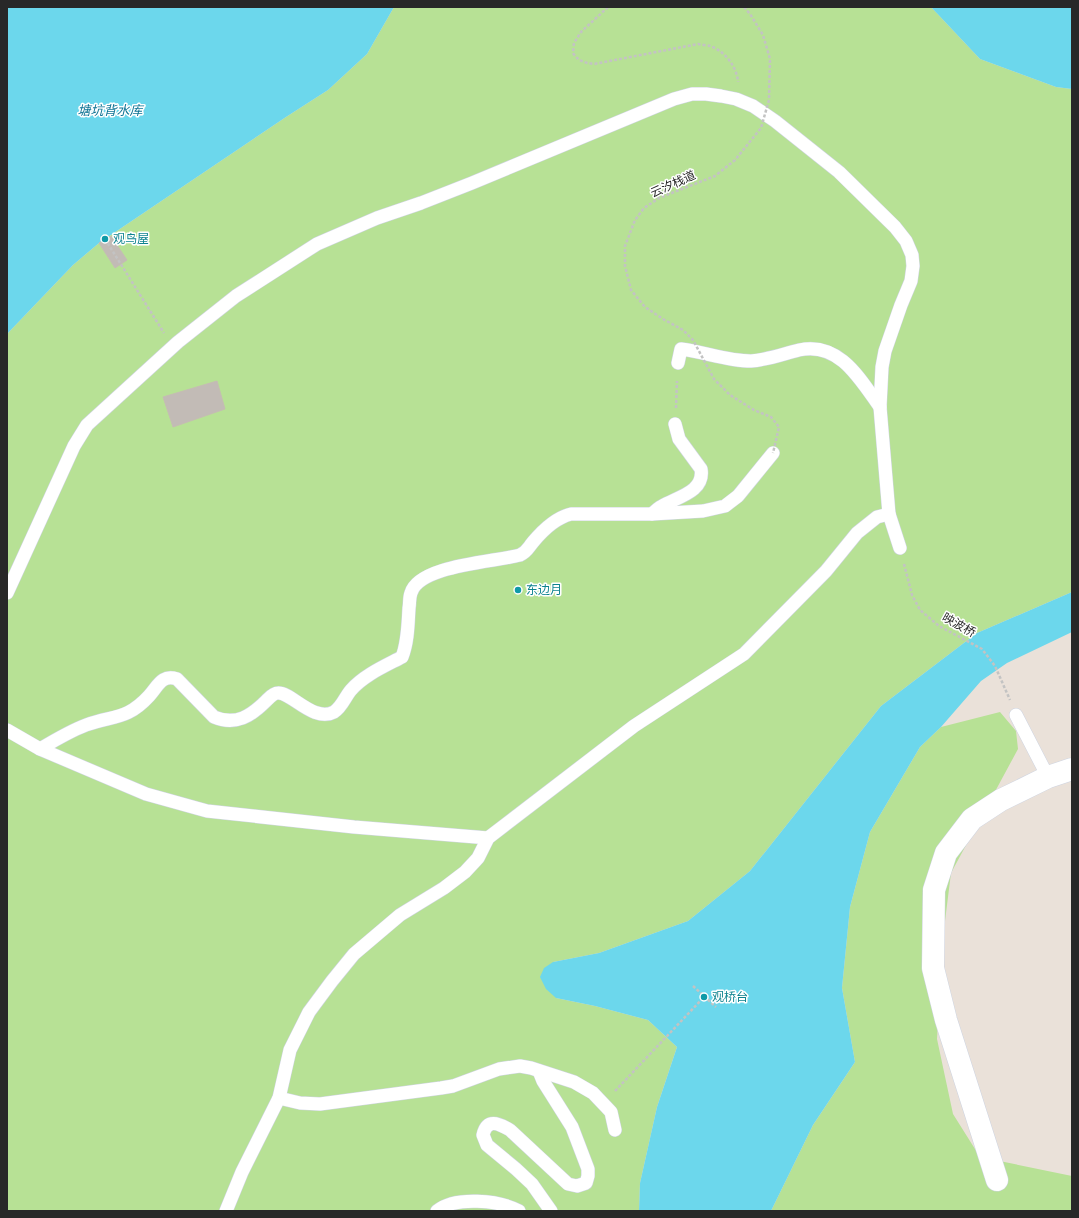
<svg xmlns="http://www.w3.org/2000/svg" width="1079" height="1218" font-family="'Public Sans','Noto Sans SC',sans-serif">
<rect width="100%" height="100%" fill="#eae1d9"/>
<!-- green -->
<g fill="#b7e195">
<polygon points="394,7 931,7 980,59 1056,87 1072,89 1072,592 977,633 881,706 750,871 688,921 599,953 553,962 556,998 595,1006 648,1020 677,1047 657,1107 640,1183 639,1211 7,1211 7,334 73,265 99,243 286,117 328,90 367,54"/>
<polygon points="1000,712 1016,731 1018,749 951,873 943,937 937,1039 953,1114 980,1157 1072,1176 1072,1211 771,1211 813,1125 855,1062 842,988 850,907 870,832 920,747 941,727"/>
</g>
<!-- water -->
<g fill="#6cd7ec">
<polygon points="7,7 394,7 367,54 328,90 286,117 99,243 73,265 7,334"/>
<polygon points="931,7 1072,7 1072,89 1056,87 980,59"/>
<polygon points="1072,592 1072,632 1007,663 981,681 941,727 920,747 870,832 850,907 842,988 855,1062 813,1125 771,1211 639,1211 640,1183 657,1107 677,1047 648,1020 595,1006 556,998 546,989 540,977 544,968 553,962 599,953 688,921 750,871 881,706 977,633"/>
</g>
<!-- building -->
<g fill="#c2bbb6" stroke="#c5bdb3">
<polygon points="111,236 127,260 115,268 99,243"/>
<polygon points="217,381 225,409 173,427 163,397"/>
</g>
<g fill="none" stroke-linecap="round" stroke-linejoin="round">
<!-- service casing -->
<g stroke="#ced4e1" stroke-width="14">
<g id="service">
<path d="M678,363L681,349C705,352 727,361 751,361C767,360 783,354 799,350C839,341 860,379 880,407"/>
<path d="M652,514C655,511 658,508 662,506C677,497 705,492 701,469L679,439L675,424"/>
<polyline points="7,593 74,446 87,425 178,342 236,296 317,244 377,218 421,203 472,183 674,99 692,94 706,94 721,96 736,99 753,106 775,121 839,172 895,227 906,241 912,255 913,266 911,281 901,305 885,351 882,367 880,407 889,514"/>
<polyline points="1016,715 1048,777"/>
<polyline points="7,730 40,749 146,794 207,811 354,827 488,838"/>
<path d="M40,749C55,740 70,731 86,725C114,715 127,720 149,696C158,686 162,674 177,679L214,717C236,726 251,716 266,701C269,698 273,693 278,693C291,692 314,723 334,712C342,707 345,697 351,690C364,675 385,666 402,657C408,642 408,624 409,608C410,603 409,598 411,593C419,565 495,562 520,555C527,552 528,548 533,542C543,530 555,518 571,514H652L703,511L725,506L738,496L773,453"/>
<path d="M539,1071L543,1081L572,1127L588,1169V1176L586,1183L577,1186L568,1184L510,1130C498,1123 487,1118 483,1135L487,1145L516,1169L532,1184L551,1211"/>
<polyline points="279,1098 300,1103 320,1104 441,1088 453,1086 499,1069 520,1066 531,1068 574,1082 593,1093 611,1112 615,1130"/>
<polyline points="226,1211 242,1172 279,1098 290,1050 309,1012 332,981 354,954 400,915 444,888 465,872 478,858 488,838 634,726 744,654 826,571 857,533 877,517 889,514 900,548"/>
<path d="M437,1211C455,1196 499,1200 519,1211"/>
</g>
</g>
<!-- minor casing -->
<g stroke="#ced4e1" stroke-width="23">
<polyline id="minor" points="997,1180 946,1020 933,968 934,890 946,853 972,819 1001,800 1048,777 1072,769"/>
</g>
<!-- path -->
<g stroke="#c3c3c3" stroke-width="2.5" stroke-dasharray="3 2" stroke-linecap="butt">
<path d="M608,7L581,32L574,43L573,53C578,61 585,63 594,64L698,44C702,45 707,45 710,46C725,51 737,67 738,82"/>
<polyline points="105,239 164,333"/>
<polyline points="676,408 677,381"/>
<polyline points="904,564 912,595 920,610 939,626 982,649 995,666 1010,700"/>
<polyline points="693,986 716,1007"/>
<polyline points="615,1091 704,997"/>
</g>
<!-- service -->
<use href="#service" stroke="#fff" stroke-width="13"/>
<!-- minor -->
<use href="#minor" stroke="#fff" stroke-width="22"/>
<!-- path-bridge -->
<polyline stroke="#c3c3c3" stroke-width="2.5" stroke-dasharray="3 2" stroke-linecap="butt" points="744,7 750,14 763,35 770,59 769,100 761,128 735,160 715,176 659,198 644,208 635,220 625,246 625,266 631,290 645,307 663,319 683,330 693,340 714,379 730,395 754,410 771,417 779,427 773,453"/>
</g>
<!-- markers -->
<g fill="#0f9aa8" stroke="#fff" stroke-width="1.5">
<circle cx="105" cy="239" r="4"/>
<circle cx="518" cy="590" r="4"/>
<circle cx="704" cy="997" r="4"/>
</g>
<g text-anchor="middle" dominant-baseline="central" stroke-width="3" stroke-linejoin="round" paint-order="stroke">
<!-- street labels -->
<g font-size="12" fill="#282828" stroke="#fff">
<text transform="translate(673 184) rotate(-24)">云汐栈道</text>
<text transform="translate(959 625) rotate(29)">映波桥</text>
</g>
<!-- culture labels -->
<g font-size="12" fill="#0d838f" stroke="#fff" text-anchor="start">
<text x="113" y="239">观鸟屋</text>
<text x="526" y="590">东边月</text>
<text x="712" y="997">观桥台</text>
</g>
<!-- water labels -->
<g font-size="13" font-style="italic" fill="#0f7495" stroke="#fff">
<text x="110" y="110">塘坑背水库</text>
</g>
</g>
<!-- border -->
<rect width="1079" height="1218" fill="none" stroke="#282828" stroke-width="16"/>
</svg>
